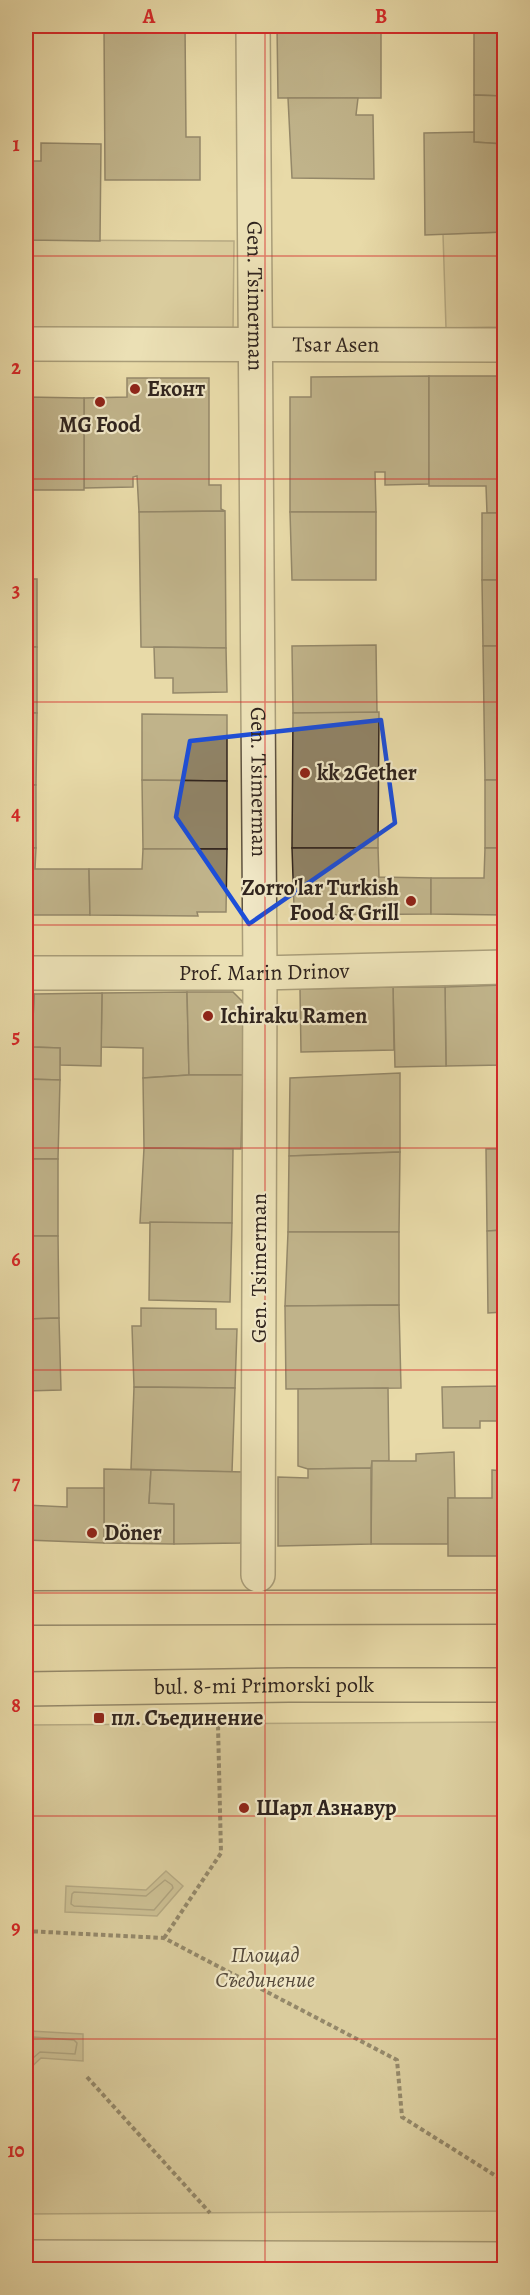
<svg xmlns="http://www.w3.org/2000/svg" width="530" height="2295" font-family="Alegreya,serif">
<rect width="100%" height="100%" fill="#e8daa8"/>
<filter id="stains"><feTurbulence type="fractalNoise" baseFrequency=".00333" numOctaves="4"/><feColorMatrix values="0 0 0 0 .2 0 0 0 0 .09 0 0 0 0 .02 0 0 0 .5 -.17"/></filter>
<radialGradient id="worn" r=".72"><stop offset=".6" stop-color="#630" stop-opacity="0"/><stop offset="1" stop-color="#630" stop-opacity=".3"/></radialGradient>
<!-- green -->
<g fill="#c9bb91" stroke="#7c7058" stroke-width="1.5">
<polygon points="504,232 504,327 446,328 443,234"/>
<polygon points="26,240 234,241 233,331 26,331"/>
<polygon points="504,1722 504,2211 26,2214 26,1725"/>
</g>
<!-- water -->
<g fill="#a99c79" stroke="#796c55" stroke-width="1.5">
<polygon points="166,1871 183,1886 157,1916 65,1912 66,1886 146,1890"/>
<polygon points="30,2031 83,2034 83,2061 41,2058 26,2072 26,2036"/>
</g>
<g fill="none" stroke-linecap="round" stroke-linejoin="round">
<!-- shore -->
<g stroke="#6c604c" stroke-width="1.5">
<polygon points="165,1880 172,1885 173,1888 154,1910 74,1906 71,1904 72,1894 74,1892 146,1896"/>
<polyline points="26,2040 33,2037 74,2040 77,2043 75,2054 40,2052 26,2064"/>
</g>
</g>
<!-- building -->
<g fill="#908366" stroke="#30241e" stroke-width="1.5">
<polygon points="104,26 185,26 186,137 200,137 200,180 105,180"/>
<polygon points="277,26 381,26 381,98 278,98"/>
<polygon points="474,26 504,26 504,30 474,28"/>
<polygon points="474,28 504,30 504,96 474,95"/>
<polygon points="474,95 504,96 504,144 474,142"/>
<polygon points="288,98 358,98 356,115 373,115 374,179 292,178"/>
<polygon points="474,132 474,142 504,144 504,232 425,235 424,133"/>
<polygon points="41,143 101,144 100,241 26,240 26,161 41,161"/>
<polygon points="429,376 429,484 385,485 385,472 375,472 376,512 290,512 290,397 311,397 311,377"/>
<polygon points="429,376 504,376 504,513 487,513 486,486 429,486"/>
<polygon points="127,378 209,378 209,485 221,485 221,509 225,511 139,512 137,476 133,477 133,487 84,488 84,398 127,397"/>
<polygon points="26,397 84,398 84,490 29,490 29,510 26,510"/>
<polygon points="26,510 29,510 30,579 26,579"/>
<polygon points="225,511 226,648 141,647 139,512"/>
<polygon points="290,512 376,512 376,580 292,580"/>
<rect x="482" y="513" width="22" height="67"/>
<rect x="26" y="579" width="11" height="68"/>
<polygon points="482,580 504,580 504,646 483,646"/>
<polygon points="376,645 377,713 293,713 292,646"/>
<polygon points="483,646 504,646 504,780 485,780"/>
<rect x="26" y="647" width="11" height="66"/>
<polygon points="154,647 226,648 227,692 173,693 173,678 155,678"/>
<polygon points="379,712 378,848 292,848 293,713"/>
<polygon points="26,713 37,713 36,785 26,785"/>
<polygon points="142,714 227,715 227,781 142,780"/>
<polygon points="142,780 227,781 227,849 143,849"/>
<rect x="485" y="780" width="19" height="68"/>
<rect x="26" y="785" width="10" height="63"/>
<polygon points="26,848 36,848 35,869 89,869 90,915 26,915"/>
<polygon points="292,848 378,848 379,877 431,878 431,914 303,915 294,907"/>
<polygon points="485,848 504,848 504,915 431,914 431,878 484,878"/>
<polygon points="143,849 227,849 226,912 197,912 198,916 90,915 89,869 142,869"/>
<polygon points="503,985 504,985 504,1029"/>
<polygon points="503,985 504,1065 446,1066 445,987"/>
<polygon points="393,987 445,987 446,1066 395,1067"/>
<polygon points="393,987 394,1050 301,1052 300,989"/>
<polygon points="187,992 189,1075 143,1078 143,1048 101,1047 102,993"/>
<polygon points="187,992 233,992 243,1002 243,1075 189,1075"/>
<polygon points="102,993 101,1066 60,1065 60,1048 32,1047 34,994"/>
<polygon points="26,994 34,994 32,1047 60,1048 60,1080 26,1079"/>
<polygon points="400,1073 400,1152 289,1156 290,1078"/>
<polygon points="189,1075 243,1075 241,1149 144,1148 143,1078"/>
<polygon points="26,1079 60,1080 58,1159 26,1159"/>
<polygon points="144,1148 233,1149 232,1223 140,1223"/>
<polygon points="486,1149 504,1149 504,1230 487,1231"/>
<polygon points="400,1152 399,1232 288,1232 289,1156"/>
<rect x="26" y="1159" width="32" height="77"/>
<polygon points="150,1222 232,1223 230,1302 149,1300"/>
<polygon points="504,1230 504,1312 488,1313 487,1231"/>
<polygon points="288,1232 399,1232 399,1305 285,1306"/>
<polygon points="26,1236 58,1236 59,1318 26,1319"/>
<polygon points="399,1305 401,1388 286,1389 285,1306"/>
<polygon points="141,1308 216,1309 216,1329 237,1329 235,1388 134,1387 132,1326 141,1326"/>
<rect x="501" y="1312" width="3" height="64"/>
<polygon points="59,1318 61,1390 26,1391 26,1319"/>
<polygon points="504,1386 504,1463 497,1462 497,1421 480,1421 480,1428 443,1428 442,1387"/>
<polygon points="134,1387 235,1388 232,1472 131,1469"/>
<polygon points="388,1388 389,1461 372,1461 371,1468 308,1469 298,1466 298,1389"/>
<polygon points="454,1452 455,1498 448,1498 448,1544 371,1544 372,1461 416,1461 416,1454"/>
<polygon points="371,1468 371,1544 278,1546 278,1477 308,1478 308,1469"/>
<polygon points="104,1469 151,1470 149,1503 174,1504 174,1544 104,1543"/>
<polygon points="151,1470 245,1472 247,1537 240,1543 174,1544 174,1504 149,1503"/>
<polygon points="492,1470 504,1471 504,1556 448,1556 448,1498 492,1498"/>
<polygon points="67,1488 104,1488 104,1543 26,1540 26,1505 67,1507"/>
</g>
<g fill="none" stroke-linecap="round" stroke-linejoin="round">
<!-- minor casing -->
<g stroke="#5e5240" stroke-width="36">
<g id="minor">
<path id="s1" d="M253,26L260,973L258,1575"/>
<path id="s2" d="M26,344L504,345"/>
<path id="s3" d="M26,973H260L504,967"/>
<polyline points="26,2257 504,2259"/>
</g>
</g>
<!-- major casing -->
<g stroke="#30241e" stroke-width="36">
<g id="major">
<polyline points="26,1608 504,1607"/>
<path id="s4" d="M26,1689L289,1685H504"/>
</g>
</g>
<!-- path -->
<g stroke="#30241e" stroke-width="4" stroke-dasharray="4.5 3" stroke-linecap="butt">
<polyline points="26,1931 164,1938 397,2060 402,2117 504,2181"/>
<polyline points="164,1938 221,1853 218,1725"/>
<polyline points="87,2077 210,2213"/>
</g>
<!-- minor -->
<use href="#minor" stroke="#f0e7c6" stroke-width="33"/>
<!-- major -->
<use href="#major" stroke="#e8daa8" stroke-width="33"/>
</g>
<!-- marked area -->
<path d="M0 0H530V2295H0ZM381,720L395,823L249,924L176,817L190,741Z" fill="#e8daa8" fill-opacity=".55" fill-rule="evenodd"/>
<path fill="none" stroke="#1d4ed8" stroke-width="4.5" stroke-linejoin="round" d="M381,720L395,823L249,924L176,817L190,741Z"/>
<!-- grid -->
<path fill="none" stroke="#d62828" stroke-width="1.5" stroke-opacity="0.55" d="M265,26V2270M26,256H504M26,479H504M26,702H504M26,925H504M26,1148H504M26,1370H504M26,1593H504M26,1816H504M26,2039H504"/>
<!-- markers -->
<g fill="#8f2418" stroke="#f0e7c6" stroke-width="2">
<circle cx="135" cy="389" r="6"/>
<circle cx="100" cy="402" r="6"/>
<circle cx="305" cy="773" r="6"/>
<circle cx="411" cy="901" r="6"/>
<circle cx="208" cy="1016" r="6"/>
<circle cx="92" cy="1533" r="6"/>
<rect x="93" y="1712" width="12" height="12" rx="3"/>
<circle cx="244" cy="1808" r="6"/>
</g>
<g text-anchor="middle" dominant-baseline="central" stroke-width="4.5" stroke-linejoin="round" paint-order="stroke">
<!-- street labels -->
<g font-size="22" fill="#30241e" stroke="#f0e7c6">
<text stroke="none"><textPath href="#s1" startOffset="270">Gen. Tsimerman</textPath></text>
<text stroke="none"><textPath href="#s2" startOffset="310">Tsar Asen</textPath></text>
<text stroke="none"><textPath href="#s1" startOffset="756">Gen. Tsimerman</textPath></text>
<text stroke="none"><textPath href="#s3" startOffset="238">Prof. Marin Drinov</textPath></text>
<text transform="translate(259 1268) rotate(-90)">Gen. Tsimerman</text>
<text stroke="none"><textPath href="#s4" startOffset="238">bul. 8-mi Primorski polk</textPath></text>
</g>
<!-- poi labels -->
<g font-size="22" font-weight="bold" fill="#30241e" stroke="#f0e7c6" text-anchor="start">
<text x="147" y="389">Еконт</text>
<text x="100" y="425" text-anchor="middle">MG Food</text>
<text x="317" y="773">kk 2Gether</text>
<text x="399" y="888" text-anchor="end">Zorro'lar Turkish<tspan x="399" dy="25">Food &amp; Grill</tspan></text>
<text x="220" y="1016">Ichiraku Ramen</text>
<text x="104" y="1533">Döner</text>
<text x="111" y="1718">пл. Съединение</text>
<text x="256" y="1808">Шарл Азнавур</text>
</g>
<!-- park labels -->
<g font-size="22" font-style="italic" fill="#564a3b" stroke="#f0e7c6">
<text x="265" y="1955">Площад<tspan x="265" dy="25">Съединение</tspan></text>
</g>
</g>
<!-- margin -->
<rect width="530" height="2295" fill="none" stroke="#e8daa8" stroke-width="66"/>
<rect x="33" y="33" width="464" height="2229" fill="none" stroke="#d62828" stroke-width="2"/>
<g font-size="20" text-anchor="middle" font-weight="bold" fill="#d62828">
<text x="149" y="23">A</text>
<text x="381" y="23">B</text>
<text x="16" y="151">1</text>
<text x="16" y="374">2</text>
<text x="16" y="597">3</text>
<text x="16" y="820">4</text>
<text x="16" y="1043">5</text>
<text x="16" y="1266">6</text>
<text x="16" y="1489">7</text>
<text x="16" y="1712">8</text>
<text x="16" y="1934">9</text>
<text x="16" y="2157">10</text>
</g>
<rect width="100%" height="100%" filter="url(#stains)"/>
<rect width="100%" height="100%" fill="url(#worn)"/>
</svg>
